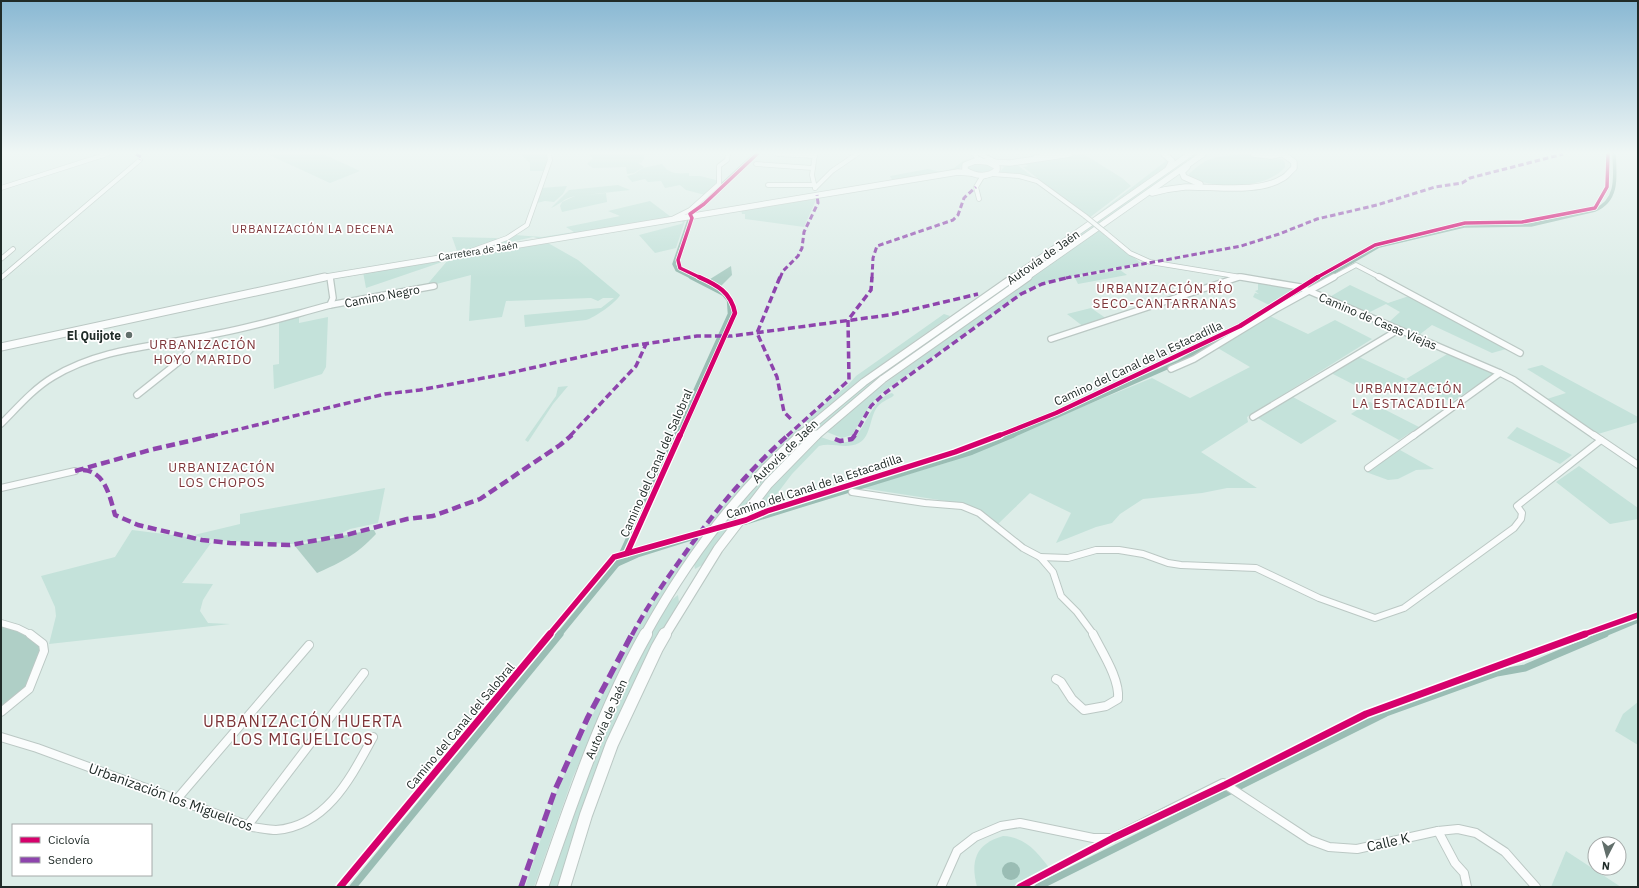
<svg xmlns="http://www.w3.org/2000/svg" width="1639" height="888" font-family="'IBM Plex Sans',sans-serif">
<rect width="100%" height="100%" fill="#ddede8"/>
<!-- green -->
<g fill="#c4e2da">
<polygon points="267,154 323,154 360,171 330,183"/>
<polygon points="520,154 548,154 545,171 530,171 530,163"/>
<polygon points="594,154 653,154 644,155 644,159 641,163 637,162 644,167 634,173 627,174 626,167 593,168 587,164 593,158 589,155"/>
<polygon points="1082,154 1092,154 1085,155 1122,178 1131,186 1089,218 1023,167 1028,166 1023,163"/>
<polygon points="1156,154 1162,154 1169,159 1168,165 1091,219 1166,161 1162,156"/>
<polygon points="1194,154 1200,154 1099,225 1096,222"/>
<path d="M1246,154L1262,158L1282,159L1285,163V167C1268,189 1213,190 1190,177L1189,174C1210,154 1219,157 1246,154Z"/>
<polygon points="968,159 959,169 886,181 892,180 890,176 928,169 942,172 954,168 963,161"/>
<polygon points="972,163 989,164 995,169 987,174 969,171 966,165"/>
<path d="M662,164C669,174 677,174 689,173V176H700L716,180L719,178V182L705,195L686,190L680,185L665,188L661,181L648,182L645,179L632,182L627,176L634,174L643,168Z"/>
<polygon points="1016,164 1033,177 1000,172 1004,167"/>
<path d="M618,185L630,190L585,195L606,193L607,202L562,212L560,206L562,202L575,196C562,199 561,204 551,208L569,190Z"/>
<polygon points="567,186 563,194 554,202 545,201 537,203 541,188"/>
<polygon points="815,199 816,200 804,227 745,219 745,214 742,214 741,209"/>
<polygon points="650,201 671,217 541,239 533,237 497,245 515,235 542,237 574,232 566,227 620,216 608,211"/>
<polygon points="686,218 676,248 655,253 639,235 681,224 683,223 681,219"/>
<polygon points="1092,225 1096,227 876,382 819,428 813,425 837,406"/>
<polygon points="1098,230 1141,263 1063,278 1030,288 880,394 869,407 852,435 842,438 827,432 860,402 891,379"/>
<polygon points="452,237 496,238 498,239 471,249 457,251"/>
<path d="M548,243L578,260L620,295C617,302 594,318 586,320L525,327L524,315L601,308L614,298H603L598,301L591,298L506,301L502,317L469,321L471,275L425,287L448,260L366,288L363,272Z"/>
<polygon points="1120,270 1127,275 1078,284 1075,278"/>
<polygon points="1258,281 1295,288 1295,289 1269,305 1253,297 1255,293 1259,294 1255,291 1258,290"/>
<polygon points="1350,285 1388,303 1409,296 1506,349 1492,353 1432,325 1419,335 1388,323 1400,312 1386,304 1366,314 1328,298"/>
<polygon points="1091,308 1107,319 1084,327 1067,314"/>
<polygon points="299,314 299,323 328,317 326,367 322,374 274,389 273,365 279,364 279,318"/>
<polygon points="944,314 950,316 863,378 808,423 804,421 848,385 856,376"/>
<polygon points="1270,316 1308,334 1335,320 1372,339 1247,417 1248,422 1201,452 1257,488 1227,488 1202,493 1143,499 1120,514 1112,523 1096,527 1056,543 1071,513 1030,493 998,524 984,513 965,504 862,488 949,462 1152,378 1190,398 1250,367 1216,347"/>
<polygon points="1449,353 1497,373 1451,402 1406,379 1376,396 1331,373 1359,357 1406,379"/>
<polygon points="1542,365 1638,417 1638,422 1598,434 1547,399 1566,393 1527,369"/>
<polygon points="568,386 553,404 528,442 525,440 556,396 558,387"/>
<path d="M892,393L894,395L892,397C888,399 882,402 879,405C869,415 872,436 859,443C845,450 832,442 819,446L792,474L767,507L751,512L778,480L821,437C832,441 842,445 853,440C865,428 874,396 892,393Z"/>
<polygon points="1293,397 1337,421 1301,444 1258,418"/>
<polygon points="1369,402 1370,402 1419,427 1399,440 1351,414"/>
<polygon points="800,426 802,427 779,450 661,600 643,629 610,694 573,777 534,887 525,887 557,790 603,693 639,625 676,567 709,522 762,462"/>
<polygon points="1517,427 1572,455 1560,464 1507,438"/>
<polygon points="807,431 813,434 719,541 702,565 695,569 694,564 713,536 746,494"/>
<polygon points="1400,450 1434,469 1416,470 1398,479 1388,480 1366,472"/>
<polygon points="1579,466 1638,508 1638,519 1610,524 1556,482"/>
<polygon points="385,488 378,523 350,529 338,535 293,544 230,541 206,539 194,535 240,524 240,514"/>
<polygon points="132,530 188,537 211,543 182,583 213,584 203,600 200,611 208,623 230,624 49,644 56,616 55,607 41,576 115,557"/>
<path d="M678,595L679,602L669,620L560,887H546C572,805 605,721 645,645C654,628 662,606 678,595Z"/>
<polygon points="1638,702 1638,745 1615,731 1623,714"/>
<path d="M1003,836C1026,837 1038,853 1050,869L1014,887H977C970,860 976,844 1003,836Z"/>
<polygon points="1566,851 1621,887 1551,887"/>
</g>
<!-- forest -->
<g fill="#afcfc6">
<polygon points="731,266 732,275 721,286 707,281"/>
<path d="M370,530H374L376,534C356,555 342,562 317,573L295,546Z"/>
<path d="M1,625C16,630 29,636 40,647V653L30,682L1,710Z"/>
</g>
<!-- water -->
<circle fill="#9abdb4" cx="1011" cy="871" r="9"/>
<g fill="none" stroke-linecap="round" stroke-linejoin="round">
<!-- canal-far3 -->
<g stroke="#9abdb4" stroke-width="3.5">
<polyline points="693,278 677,270 674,264 689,220 687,214 711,195 755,154"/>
<path d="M1324,278L1379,246L1464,226L1531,225L1595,210C1619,200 1615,175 1614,154"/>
</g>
<!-- canal-far2 -->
<g stroke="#9abdb4" stroke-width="4.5">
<polyline points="675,436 730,314 729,300 724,294 691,277"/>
<polyline points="1011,436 1179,362 1325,277"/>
</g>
<!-- canal-far1 -->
<g stroke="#9abdb4" stroke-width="5.5">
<polyline points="745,522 972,452 1013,435"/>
<polyline points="617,564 637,555 691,538"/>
<polyline points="559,635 617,564 676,435"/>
<polyline points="1602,635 1638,620"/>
</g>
<!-- canal -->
<g stroke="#9abdb4" stroke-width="7">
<polyline points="353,887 560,634"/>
<polyline points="1038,887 1386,713 1497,673 1525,668 1605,634"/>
</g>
<!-- minor-far3 casing -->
<g stroke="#bbc8c4" stroke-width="5.5">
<g id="minor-far3">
<polyline points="778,154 815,156"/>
<polyline points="815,154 812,175 815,188"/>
<polyline points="974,154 977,158 984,161"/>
<polyline points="980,154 994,161"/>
<polyline points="1035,157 1053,154"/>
<polyline points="756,164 813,168"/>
<polyline points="992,174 1019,176 1037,181 1085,216"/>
<polyline points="768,185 815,185"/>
<polyline points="1,188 107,154"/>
<polyline points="815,188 832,171 857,154"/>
<polyline points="979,199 976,187 982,177 988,175"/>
<polyline points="674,218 690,210 719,184 719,166 727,160 728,154"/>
<polyline points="1106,233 1130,253 1150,262 1247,278"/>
<polyline points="471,251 507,238 527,225 550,160 549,154"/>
<polyline points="1,259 13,249"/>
<polyline points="330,276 330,278"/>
<polyline points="1,278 140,160"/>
<polyline points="1236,278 1240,277"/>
<polyline points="1332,278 1356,265 1381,278"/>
</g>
</g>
<!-- minor-far2 casing -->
<g stroke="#bbc8c4" stroke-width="8">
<g id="minor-far2">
<polyline points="1241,277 1300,287 1500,373 1514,380 1595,436"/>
<polyline points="1379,277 1520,353"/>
<polyline points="330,305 434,286"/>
<polyline points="1051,339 1239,277"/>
<polyline points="1171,369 1194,359 1276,309 1334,277"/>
<polyline points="137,395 181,360 200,338"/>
<polyline points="1253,417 1398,330"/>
<path d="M1,424C17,408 33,389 53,377C102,347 160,346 215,334C254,327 292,315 330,305L333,298L330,277"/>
<polyline points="1413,436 1500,373"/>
</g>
</g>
<!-- minor-far1 casing -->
<g stroke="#bbc8c4" stroke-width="8">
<g id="minor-far1">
<polyline points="1594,435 1638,465"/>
<polyline points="1368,468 1414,435"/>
<polyline points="1,488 75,471"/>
<polyline points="852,492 925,503 962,506 979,513 1023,548 1040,557 1053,572 1061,596 1077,612 1094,635"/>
<polyline points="1040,557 1068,558 1096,550 1119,550 1143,554 1168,563 1181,565 1256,568 1319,598 1375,618 1404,608 1514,528 1521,519 1522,513 1517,506 1601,440"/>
<polyline points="1,623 18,628 32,635"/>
</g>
</g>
<!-- minor casing -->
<g stroke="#bbc8c4" stroke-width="10">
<g id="minor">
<path d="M1056,679L1061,682L1072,699L1084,710L1106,706L1118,699C1120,679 1102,652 1093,634"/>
<polyline points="1,712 29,689 44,651 43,644 30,634"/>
<path d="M1,737L37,748L252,827C260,828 269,830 276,830C327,826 351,777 373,737"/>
<polyline points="177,799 309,645"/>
<polyline points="248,825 364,673"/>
<polyline points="1438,831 1455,863 1464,873 1467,887"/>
<polyline points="941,887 957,851 975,837 1001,826 1020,823 1093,838 1113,838 1223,783 1310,840 1329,847 1357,849 1438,831 1458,829 1476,833 1505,852 1536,887"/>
</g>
</g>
<!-- highway-far3 casing -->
<g stroke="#bbc8c4" stroke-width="7">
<g id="highway-far3">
<polyline points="1164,154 1172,161 1168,169"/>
<polyline points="1253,154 1271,156 1281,154"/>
<path d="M975,161L988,162L997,167V170C987,178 975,176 965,170V165Z"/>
<polyline points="988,162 1010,163 1070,154"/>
<polyline points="1187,167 1182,172 1184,177 1200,184"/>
<path d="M1152,193C1163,190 1174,188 1185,187C1214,186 1258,194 1283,178C1287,176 1290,171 1294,168V162L1283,154"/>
<polyline points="320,278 958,172 970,173"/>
<polyline points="1012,278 1190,154"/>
<polyline points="1026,278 1203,154"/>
</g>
</g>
<!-- highway-far2 casing -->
<g stroke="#bbc8c4" stroke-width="9">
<g id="highway-far2">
<polyline points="1,347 325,277"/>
<polyline points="799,436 864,382 1014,277"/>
<polyline points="816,436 883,379 1028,277"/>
</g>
</g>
<!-- highway-far1 casing -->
<g stroke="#bbc8c4" stroke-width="11">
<g id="highway-far1">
<path d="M645,635C686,561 737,492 801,435"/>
<polyline points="665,635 718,549 768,484 816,435"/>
</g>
</g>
<!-- highway casing -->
<g stroke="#bbc8c4" stroke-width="14">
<g id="highway">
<path d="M542,887C572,801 601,714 646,634"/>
<polyline points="564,887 586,815 612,744 657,648 665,634"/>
</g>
</g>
<!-- minor-far3 -->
<use href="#minor-far3" stroke="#fafcfc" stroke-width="4"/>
<!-- minor-far2 -->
<use href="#minor-far2" stroke="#fafcfc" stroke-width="5.5"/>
<!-- minor-far1 -->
<use href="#minor-far1" stroke="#fafcfc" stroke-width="6"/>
<!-- minor -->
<use href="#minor" stroke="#fafcfc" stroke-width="8"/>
<!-- highway-far3 -->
<use href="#highway-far3" stroke="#fafcfc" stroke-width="5.5"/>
<!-- highway-far2 -->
<use href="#highway-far2" stroke="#fafcfc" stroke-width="7"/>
<!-- highway-far1 -->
<use href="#highway-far1" stroke="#fafcfc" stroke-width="9"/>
<!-- highway -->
<use href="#highway" stroke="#fafcfc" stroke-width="12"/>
<!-- minor-bridge casing -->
<g stroke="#bbc8c4" stroke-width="5.5" stroke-linecap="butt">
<polyline id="minor-bridge" points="1085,216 1106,233"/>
</g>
<!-- minor-bridge -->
<use href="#minor-bridge" stroke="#fafcfc" stroke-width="4"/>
<!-- quiet-far3 -->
<g stroke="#8e44ad" stroke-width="3" stroke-dasharray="5.5 3" stroke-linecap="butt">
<polyline points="136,154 141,157 140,160"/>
<polyline points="780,278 783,271 798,256 802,248 804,232 818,203 817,195"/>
<polyline points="872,278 873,258 877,246 953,220 958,215 964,198 976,187"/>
<polyline points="1066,278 1241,246 1279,234 1317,219 1377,205 1435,187 1462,183 1470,178 1563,154"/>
</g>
<!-- quiet-far2 -->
<g stroke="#8e44ad" stroke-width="3.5" stroke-dasharray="7 3.5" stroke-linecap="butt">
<polyline points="780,277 757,333 777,377 784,412 792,420"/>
<polyline points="211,436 385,394 420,390 505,374 624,347 697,336 732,336 889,315 978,294"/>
<polyline points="570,436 636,366 646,344"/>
<polyline points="787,436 849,380 848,320 871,290 872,277"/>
<polyline points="854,436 871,406 885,393 1021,294 1042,284 1070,277"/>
</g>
<!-- quiet-far1 -->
<g stroke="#8e44ad" stroke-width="4.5" stroke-dasharray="9 4.5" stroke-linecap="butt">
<polyline points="835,439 840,441 852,439 855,435"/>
<path d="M83,470C105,471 110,497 115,515L138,525L202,540L230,543L290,545L346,535L407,519L433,516L480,499L560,445L572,435"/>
<polyline points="75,471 150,450 215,435"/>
<path d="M632,635C646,608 663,584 681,559C714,512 746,473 788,435"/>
</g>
<!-- quiet -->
<polyline stroke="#8e44ad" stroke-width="5.5" stroke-dasharray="12 5.5" stroke-linecap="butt" points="521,887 555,790 588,717 632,634"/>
<!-- cycleway-far3 casing -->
<g stroke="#fff" stroke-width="5">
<g id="cycleway-far3">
<polyline points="701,278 680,268 678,260 692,218 690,214 704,204 757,154"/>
<polyline points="1316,278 1375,245 1465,223 1522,222 1595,208 1607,187 1608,154"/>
</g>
</g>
<!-- cycleway-far2 casing -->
<g stroke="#fff" stroke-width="6">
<g id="cycleway-far2">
<path d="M680,436L735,313C731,292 717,285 699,277"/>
<polyline points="998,436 1056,413 1240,326 1318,277"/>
</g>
</g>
<!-- cycleway-far1 casing -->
<g stroke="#fff" stroke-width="8">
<g id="cycleway-far1">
<polyline points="627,553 680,435"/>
<polyline points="549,635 614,557 746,520 767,511 955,452 1000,435"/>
<polyline points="1582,635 1638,615"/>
</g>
</g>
<!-- cycleway casing -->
<g stroke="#fff" stroke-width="10">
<g id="cycleway">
<polyline points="340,887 550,634"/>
<polyline points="1020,887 1113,838 1225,785 1366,714 1585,634"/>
</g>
</g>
<!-- cycleway-far3 -->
<use href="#cycleway-far3" stroke="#d6006c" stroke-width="3.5"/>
<!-- cycleway-far2 -->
<use href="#cycleway-far2" stroke="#d6006c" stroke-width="4.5"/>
<!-- cycleway-far1 -->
<use href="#cycleway-far1" stroke="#d6006c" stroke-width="5.5"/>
<!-- cycleway -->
<use href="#cycleway" stroke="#d6006c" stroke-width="7"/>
</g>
<!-- sky -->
<linearGradient id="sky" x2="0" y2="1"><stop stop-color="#89b8d3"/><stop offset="0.55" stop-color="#f0f7f5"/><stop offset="1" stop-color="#f0f7f5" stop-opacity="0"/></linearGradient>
<rect width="1639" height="278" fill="url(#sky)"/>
<!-- markers -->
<circle fill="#626f6b" stroke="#fff" stroke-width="1.5" cx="129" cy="335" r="4"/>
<g text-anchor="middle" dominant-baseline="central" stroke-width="3.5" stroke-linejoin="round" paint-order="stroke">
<!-- far-street labels -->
<g font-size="10" fill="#202b28" stroke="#fff">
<text transform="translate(478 251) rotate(-9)">Carretera de Jaén</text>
</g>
<!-- far-neighbourhood labels -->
<g font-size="11" letter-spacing="1" fill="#7e3639" stroke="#fff">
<text x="313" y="229">URBANIZACIÓN LA DECENA</text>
</g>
<!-- street labels -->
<g font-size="12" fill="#202b28" stroke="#fff">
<text transform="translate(1043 257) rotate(-35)">Autovía de Jaén</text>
<text transform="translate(382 296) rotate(-11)">Camino Negro</text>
<text transform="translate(1378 321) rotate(23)">Camino de Casas Viejas</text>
<text transform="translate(1138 363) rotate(-25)">Camino del Canal de la Estacadilla</text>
<text transform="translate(785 451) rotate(-44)">Autovía de Jaén</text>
<text transform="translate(656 463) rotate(-66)">Camino del Canal del Salobral</text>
<text transform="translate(814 486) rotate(-18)">Camino del Canal de la Estacadilla</text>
<text transform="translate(606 719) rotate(-66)">Autovía de Jaén</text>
<text transform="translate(460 726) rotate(-50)">Camino del Canal del Salobral</text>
</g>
<!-- poi labels -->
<g font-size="12" font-weight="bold" fill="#202b28" stroke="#fff" text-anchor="end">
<text x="121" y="335">El Quijote</text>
</g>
<!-- neighbourhood labels -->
<g font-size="13" letter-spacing="1" fill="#7e3639" stroke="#fff">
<text x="1165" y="288">URBANIZACIÓN RÍO<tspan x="1165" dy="15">SECO-CANTARRANAS</tspan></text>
<text x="203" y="344">URBANIZACIÓN<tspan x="203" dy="15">HOYO MARIDO</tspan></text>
<text x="1409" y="388">URBANIZACIÓN<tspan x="1409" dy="15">LA ESTACADILLA</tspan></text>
<text x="222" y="467">URBANIZACIÓN<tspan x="222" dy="15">LOS CHOPOS</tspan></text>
</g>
<!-- near-street labels -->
<g font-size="14" fill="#202b28" stroke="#fff">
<text transform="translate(171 797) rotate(20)">Urbanización los Miguelicos</text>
<text transform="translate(1388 842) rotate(-13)">Calle K</text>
</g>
<!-- near-neighbourhood labels -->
<g font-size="16" letter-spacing="1" fill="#7e3639" stroke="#fff">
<text x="303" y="721">URBANIZACIÓN HUERTA<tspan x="303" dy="18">LOS MIGUELICOS</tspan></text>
</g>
</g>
<!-- border -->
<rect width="1639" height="888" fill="none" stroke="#202b28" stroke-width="4"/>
<!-- legend -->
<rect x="12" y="824" width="140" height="52" fill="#ffffff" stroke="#a6aaa9"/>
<rect x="20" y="837" width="20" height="6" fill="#d6006c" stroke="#a6aaa9"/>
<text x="48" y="844" font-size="12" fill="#202b28">Ciclovía</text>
<rect x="20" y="857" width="20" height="6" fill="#8e44ad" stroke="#a6aaa9"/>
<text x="48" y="864" font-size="12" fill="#202b28">Sendero</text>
<!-- north arrow -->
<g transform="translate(1607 856) rotate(186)"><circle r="19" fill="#ffffff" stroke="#a6aaa9"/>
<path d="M0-3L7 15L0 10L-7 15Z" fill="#626f6b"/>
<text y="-6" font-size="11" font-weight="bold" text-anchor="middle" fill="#202b28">N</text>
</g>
</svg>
